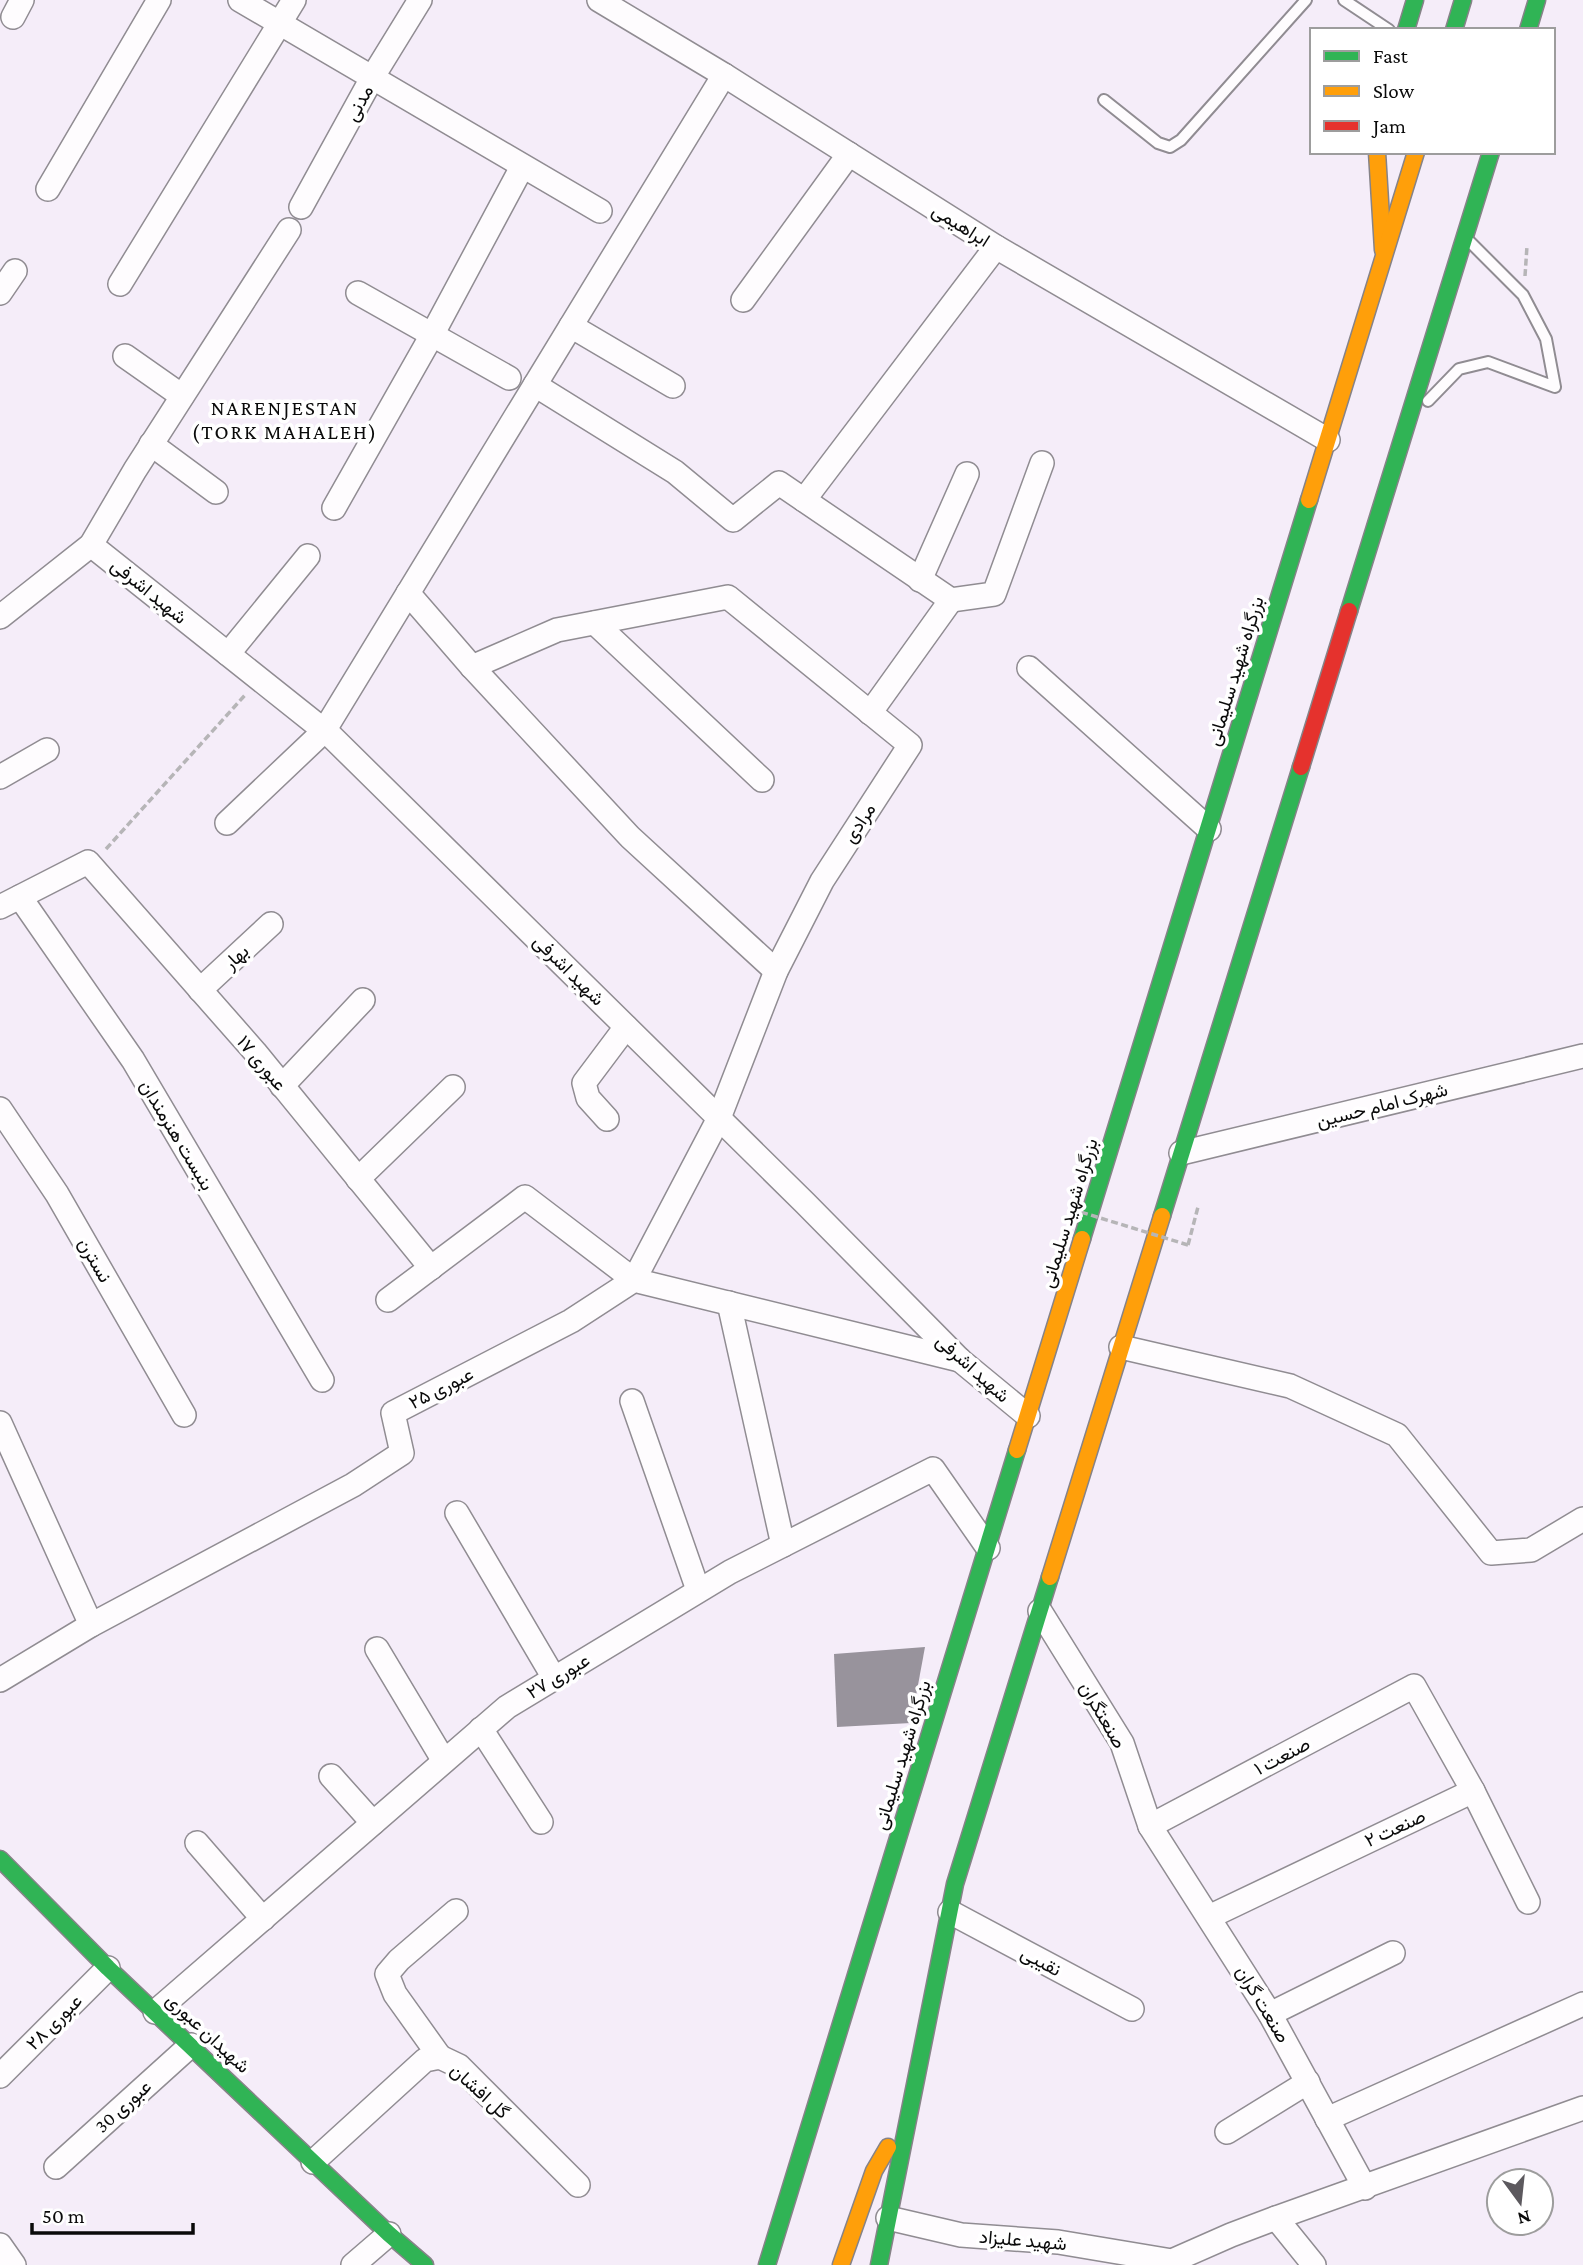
<svg xmlns="http://www.w3.org/2000/svg" width="1583" height="2265" font-family="'Crimson Pro',Vazirmatn,serif">
<rect width="100%" height="100%" fill="#f5edf9"/>
<!-- building -->
<polygon fill="#98939c" points="925,1647 911,1723 837,1727 834,1654"/>
<g fill="none" stroke-linecap="round" stroke-linejoin="round">
<!-- lane casing -->
<g stroke="#908c92" stroke-width="14">
<g id="lane">
<polyline points="1344,0 1389,30"/>
<polyline points="1104,100 1158,143 1170,147 1181,140 1306,0"/>
<polyline points="1428,401 1459,369 1488,362 1555,387 1546,339 1523,295 1470,242"/>
</g>
</g>
<!-- street casing -->
<g stroke="#908c92" stroke-width="26">
<g id="street">
<polyline points="240,0 600,211"/>
<polyline points="599,0 724,75 996,247 1328,440"/>
<polyline points="13,17 22,0"/>
<polyline points="48,189 159,0"/>
<polyline points="301,207 372,78 420,0"/>
<polyline points="120,284 294,0"/>
<polyline points="0,293 15,271"/>
<polyline points="358,293 509,378"/>
<polyline points="743,300 849,154"/>
<polyline points="571,326 673,386"/>
<polyline points="125,356 182,396"/>
<polyline points="535,385 675,472 733,520 779,483 951,600 994,594 1042,463"/>
<polyline points="151,444 216,492"/>
<polyline points="804,500 996,247"/>
<polyline points="334,508 432,335 522,167"/>
<polyline points="91,545 331,736 805,1203 960,1360 1028,1416"/>
<polyline points="920,580 967,474"/>
<polyline points="408,593 472,667 630,837 776,971"/>
<polyline points="0,617 91,545 135,470 289,230"/>
<polyline points="595,623 762,780"/>
<polyline points="228,654 308,556"/>
<polyline points="1029,668 1209,829"/>
<polyline points="870,713 951,600"/>
<polyline points="0,777 47,750"/>
<polyline points="227,823 324,731 724,75"/>
<polyline points="20,897 133,1060 322,1380"/>
<polyline points="0,907 88,862 255,1052 431,1268"/>
<polyline points="200,990 271,924"/>
<polyline points="282,1086 363,1000"/>
<polyline points="0,1109 57,1194 184,1415"/>
<polyline points="607,1119 588,1098 584,1083 626,1027"/>
<polyline points="1181,1153 1583,1056"/>
<polyline points="358,1179 453,1087"/>
<polyline points="388,1300 525,1197 634,1280 719,1118 776,971 822,881 910,745 728,597 557,630 472,667"/>
<polyline points="729,1303 783,1545"/>
<polyline points="1121,1347 1290,1386 1397,1435 1491,1553 1531,1550 1583,1519"/>
<polyline points="632,1401 698,1590"/>
<polyline points="0,1423 91,1625"/>
<polyline points="457,1513 554,1678"/>
<polyline points="1040,1611 1122,1743 1150,1826 1270,2014 1365,2188"/>
<polyline points="377,1649 444,1761"/>
<polyline points="0,1680 91,1625 353,1485 402,1453 393,1413 571,1321 634,1280 960,1360"/>
<polyline points="481,1729 541,1822"/>
<polyline points="331,1776 373,1823"/>
<polyline points="1473,1791 1528,1902"/>
<polyline points="1150,1826 1414,1686 1473,1791 1209,1917"/>
<polyline points="197,1843 263,1919"/>
<polyline points="950,1912 1132,2009"/>
<polyline points="155,2012 507,1707 730,1572 933,1469 988,1548"/>
<polyline points="1270,2014 1393,1953"/>
<polyline points="440,2057 395,1994 387,1974 399,1960 456,1911"/>
<polyline points="0,2076 108,1968"/>
<polyline points="1327,2119 1583,2004"/>
<polyline points="1227,2132 1308,2082"/>
<polyline points="313,2162 425,2060 440,2057 459,2066 578,2185"/>
<polyline points="56,2167 191,2045"/>
<polyline points="888,2218 961,2235 1058,2242 1172,2261 1231,2235 1276,2218"/>
<polyline points="0,2245 14,2265"/>
<polyline points="353,2265 389,2234"/>
<polyline points="1314,2265 1276,2218 1583,2108"/>
</g>
</g>
<!-- fast casing -->
<g stroke="#868388" stroke-width="19">
<g id="fast">
<polyline points="1406,30 1415,0"/>
<polyline points="1454,30 1463,0"/>
<polyline points="1528,30 1537,0"/>
<polyline points="1349,611 1491,152"/>
<polyline points="1162,1216 1301,767"/>
<polyline points="1082,1239 1309,500"/>
<polyline points="0,1859 108,1968 389,2234 425,2265"/>
<polyline points="767,2265 1017,1450"/>
<polyline points="879,2265 955,1884 1050,1577"/>
</g>
</g>
<!-- slow casing -->
<g stroke="#868388" stroke-width="19">
<g id="slow">
<polyline points="1377,152 1383,250"/>
<polyline points="1309,500 1416,152"/>
<polyline points="1017,1450 1082,1239"/>
<polyline points="1050,1577 1162,1216"/>
<polyline points="841,2265 874,2171 888,2147"/>
</g>
</g>
<!-- jam casing -->
<g stroke="#868388" stroke-width="19">
<polyline id="jam" points="1301,767 1349,611"/>
</g>
<!-- path -->
<g stroke="#b6b5b7" stroke-width="3.5" stroke-dasharray="7 3.5" stroke-linecap="butt">
<polyline points="1525,276 1527,246"/>
<polyline points="106,849 246,694"/>
<polyline points="1188,1245 1198,1207"/>
</g>
<!-- lane -->
<use href="#lane" stroke="#fefcfe" stroke-width="10"/>
<!-- street -->
<use href="#street" stroke="#fefcfe" stroke-width="23"/>
<!-- fast -->
<use href="#fast" stroke="#30b455" stroke-width="16"/>
<!-- slow -->
<use href="#slow" stroke="#ff9f0a" stroke-width="16"/>
<!-- jam -->
<use href="#jam" stroke="#e5322d" stroke-width="16"/>
<!-- path-bridge -->
<polyline stroke="#b6b5b7" stroke-width="3.5" stroke-dasharray="7 3.5" stroke-linecap="butt" points="1071,1209 1188,1245"/>
</g>
<g text-anchor="middle" dominant-baseline="central" stroke-width="7" stroke-linejoin="round" paint-order="stroke">
<!-- street labels -->
<g font-size="19" fill="#0a0a0a" stroke="#fff">
<text transform="translate(359 103) rotate(-61)">مدنی</text>
<text transform="translate(961 225) rotate(32)">ابراهیمی</text>
<text transform="translate(149 591) rotate(39)">شهید اشرفی</text>
<text transform="translate(1235 671) rotate(-73)">بزرگراه شهید سلیمانی</text>
<text transform="translate(859 823) rotate(-57)">مرادی</text>
<text transform="translate(236 957) rotate(-43)">بهار</text>
<text transform="translate(569 970) rotate(45)">شهید اشرفی</text>
<text transform="translate(262 1063) rotate(50)">عبوری ۱۷</text>
<text transform="translate(1382 1105) rotate(-14)">شهرک امام حسین</text>
<text transform="translate(177 1135) rotate(59)">بنبست هنرمندان</text>
<text transform="translate(1069 1213) rotate(-73)">بزرگراه شهید سلیمانی</text>
<text transform="translate(95 1260) rotate(60)">نسترن</text>
<text transform="translate(973 1368) rotate(42)">شهید اشرفی</text>
<text transform="translate(441 1388) rotate(-27)">عبوری ۲۵</text>
<text transform="translate(558 1676) rotate(-31)">عبوری ۲۷</text>
<text transform="translate(1103 1715) rotate(60)">صنعتگران</text>
<text transform="translate(902 1755) rotate(-73)">بزرگراه شهید سلیمانی</text>
<text transform="translate(1282 1756) rotate(-28)">صنعت ۱</text>
<text transform="translate(1395 1828) rotate(-25)">صنعت ۲</text>
<text transform="translate(1041 1961) rotate(28)">نقیبی</text>
<text transform="translate(1263 2004) rotate(59)">صنعت گران</text>
<text transform="translate(54 2022) rotate(-45)">عبوری ۲۸</text>
<text transform="translate(208 2033) rotate(43)">شهیدان عبوری</text>
<text transform="translate(480 2091) rotate(42)">گل افشان</text>
<text transform="translate(123 2106) rotate(-42)">عبوری 30</text>
<text transform="translate(1023 2240) rotate(5)">شهید علیزاد</text>
</g>
<!-- neighbourhood labels -->
<g font-size="21" letter-spacing="2" fill="#0a0a0a" stroke="#fff">
<text x="285" y="408">NARENJESTAN<tspan x="285" dy="24">(TORK MAHALEH)</tspan></text>
</g>
</g>
<!-- legend -->
<rect x="1310" y="28" width="245" height="126" fill="#ffffff" stroke="#9d9d9d" stroke-width="2"/>
<rect x="1324" y="51" width="35" height="10" fill="#30b455" stroke="#9d9d9d" stroke-width="2"/>
<text x="1373" y="63" font-size="21" fill="#0a0a0a">Fast</text>
<rect x="1324" y="86" width="35" height="10" fill="#ff9f0a" stroke="#9d9d9d" stroke-width="2"/>
<text x="1373" y="98" font-size="21" fill="#0a0a0a">Slow</text>
<rect x="1324" y="121" width="35" height="10" fill="#e5322d" stroke="#9d9d9d" stroke-width="2"/>
<text x="1373" y="133" font-size="21" fill="#0a0a0a">Jam</text>
<!-- north arrow -->
<g transform="translate(1520 2202) rotate(165)"><circle r="33" fill="#ffffff" stroke="#9d9d9d" stroke-width="2"/>
<path d="M0-5L12 26L0 18L-12 26Z" fill="#5c595e"/>
<text y="-10" font-size="19" font-weight="bold" text-anchor="middle" fill="#0a0a0a">N</text>
</g>
<!-- scale -->
<path d="M32 2223v10h161v-10" fill="none" stroke="#0a0a0a" stroke-width="3.5"/>
<text x="42" y="2223" font-size="21" fill="#0a0a0a" stroke="#ffffff" stroke-width="5" paint-order="stroke">50 m</text>
</svg>
